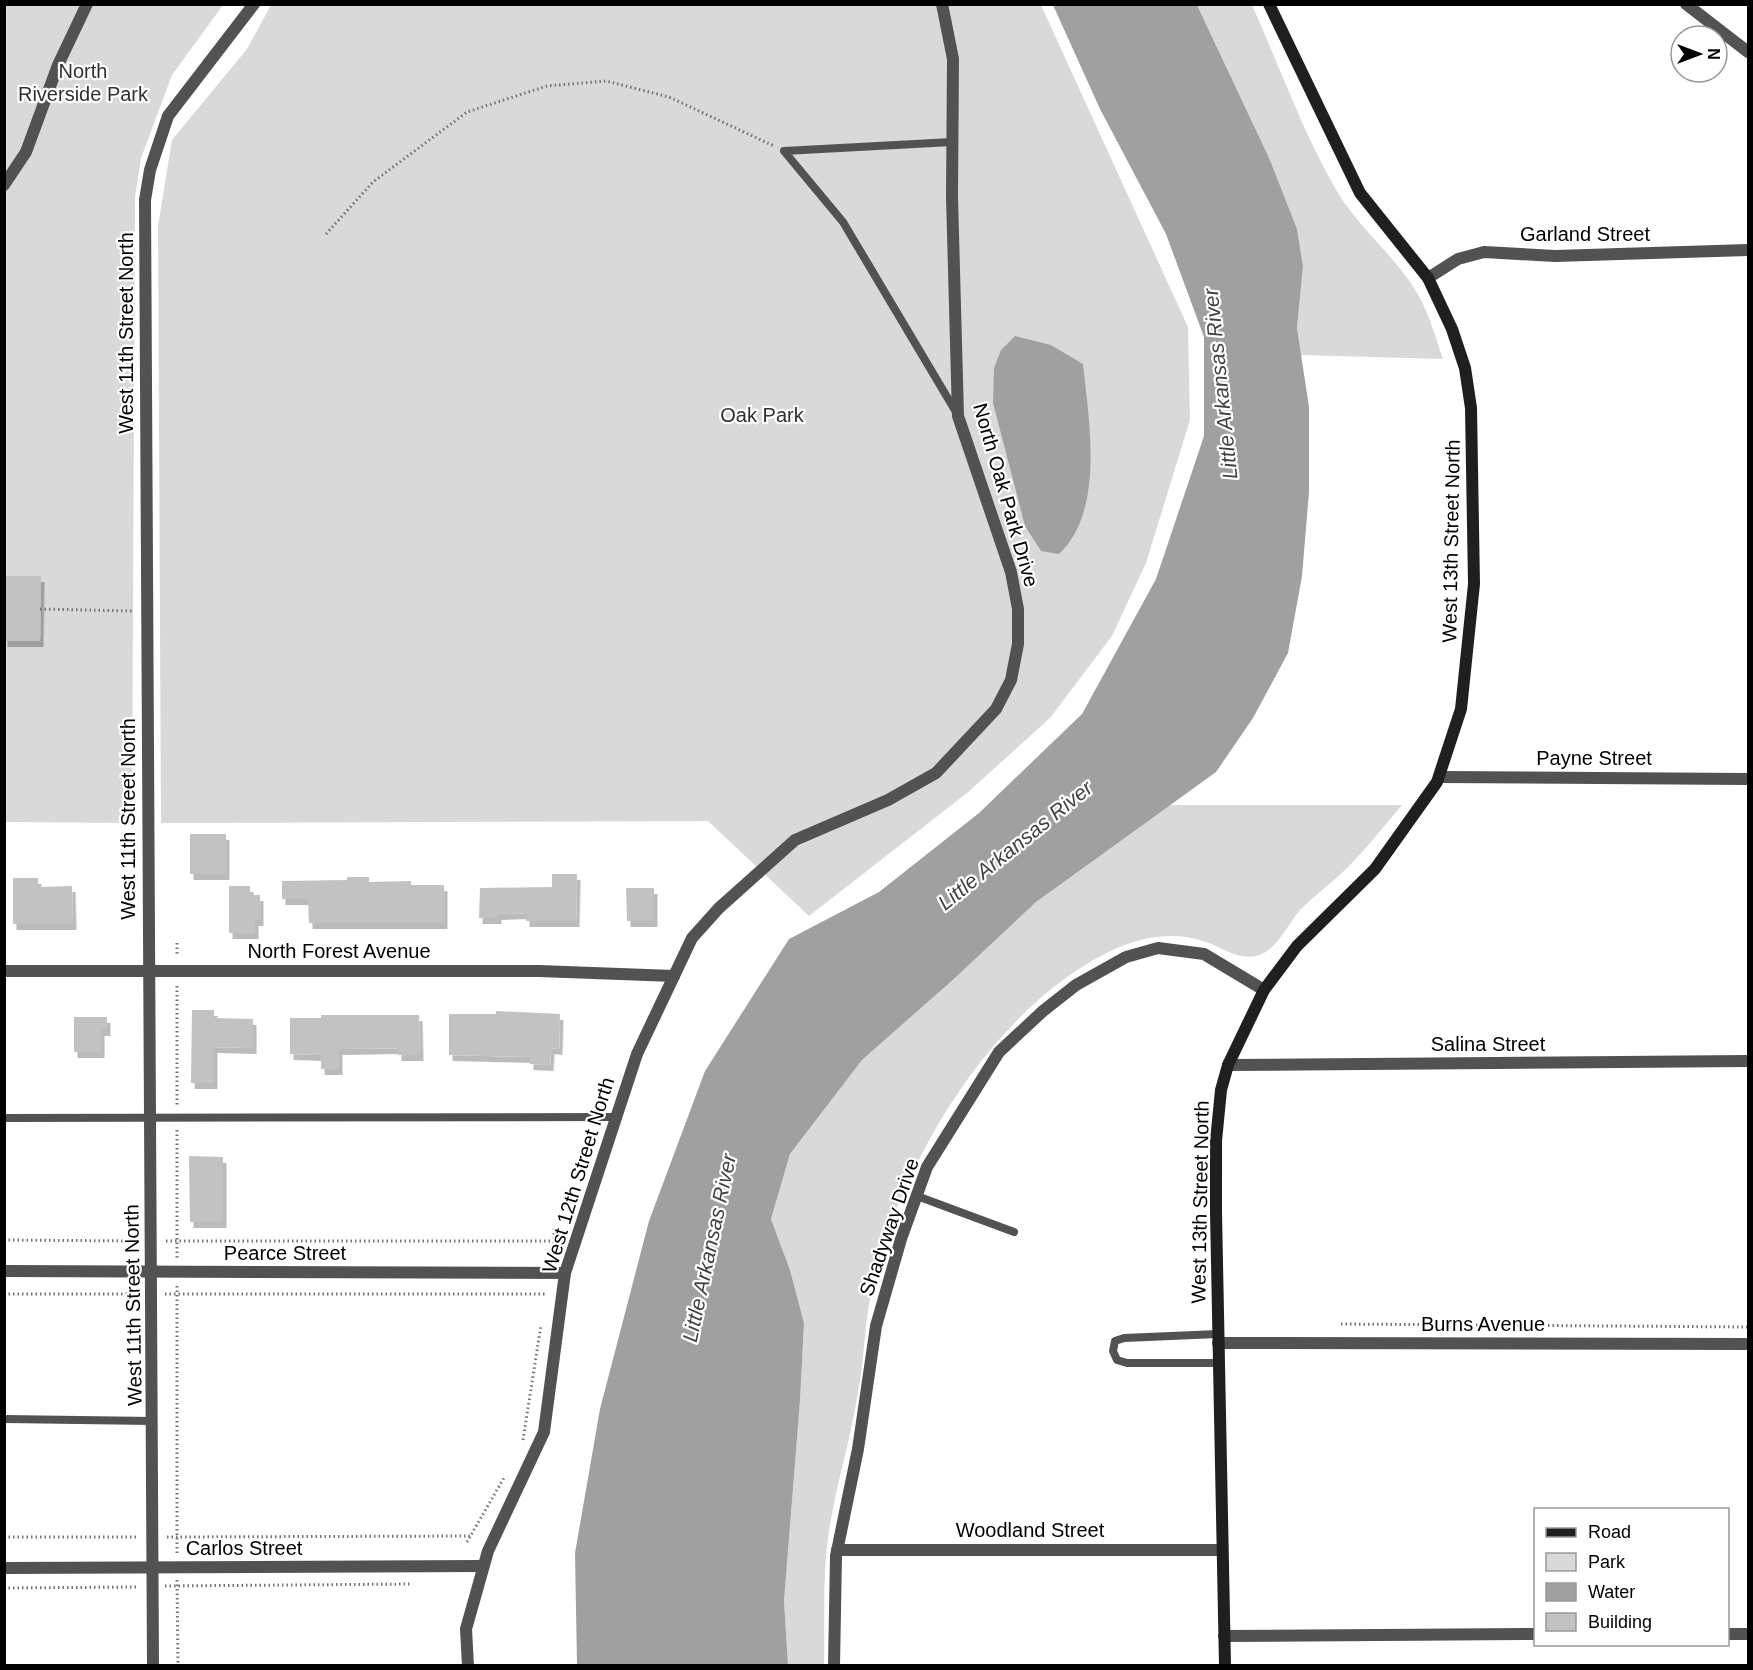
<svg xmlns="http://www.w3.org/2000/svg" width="1753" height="1670" font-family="Arial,sans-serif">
<defs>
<filter id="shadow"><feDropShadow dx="3.5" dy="6" stdDeviation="0" flood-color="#0004"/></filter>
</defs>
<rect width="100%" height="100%" fill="#fff"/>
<!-- green -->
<g fill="#d9d9d9">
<polygon points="5,5 223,5 172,75 141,158 135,197 132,823 5,822"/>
<polygon points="271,5 1041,5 1188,327 1190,420 1146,563 1112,636 1050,718 967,793 809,916 708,821 161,823 158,226 172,140 247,49"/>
<path d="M1197,5H1252C1279,65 1302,130 1335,188C1356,225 1391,252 1414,288C1428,309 1435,336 1443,359L1301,355L1297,328L1303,266L1297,229L1270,160Z"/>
<path d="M1167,805H1402C1384,826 1367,848 1348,867C1333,882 1315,895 1300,910C1287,925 1276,952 1256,956C1237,960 1223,948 1206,942C1169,929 1132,939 1099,957C986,1018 897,1169 871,1293C864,1328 864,1364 857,1398C850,1441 837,1482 830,1525C822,1568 825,1621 824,1665H788L784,1601L800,1401L804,1323L790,1270L771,1219L790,1154L862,1060L955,978L1036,902Z"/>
</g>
<!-- water -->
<g fill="#a0a0a0">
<polygon points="1053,5 1197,5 1270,160 1297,229 1303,266 1297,328 1309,407 1309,492 1302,576 1288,653 1253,718 1216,772 1036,902 955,978 862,1060 790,1154 771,1219 790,1270 804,1323 800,1401 784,1601 788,1665 577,1665 575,1553 600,1409 649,1221 705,1071 789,939 879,892 979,813 1082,714 1156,579 1204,436 1204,337 1166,234 1100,109"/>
<path d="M1015,336L1051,345L1083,364C1089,421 1105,511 1059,554L1041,551L1025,526L993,403L994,368L1001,350Z"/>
</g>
<!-- building -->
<g fill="#c2c2c2" filter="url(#shadow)">
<polygon points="4,576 41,576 40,641 4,641"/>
<rect x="190" y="834" width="36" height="40"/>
<polygon points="552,874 577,874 576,921 526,921 526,913 498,914 498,918 479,918 480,888 552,887"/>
<polygon points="347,877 369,877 369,882 411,881 411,885 444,885 444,923 309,923 308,899 282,899 282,881 347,880"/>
<polygon points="13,878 38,878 38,887 72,886 73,924 13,924"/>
<polygon points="229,886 250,886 250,895 260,895 260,920 255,920 255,933 229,933"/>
<polygon points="626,888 654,888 654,921 627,921"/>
<polygon points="192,1010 214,1010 214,1018 253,1019 253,1048 214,1047 214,1083 191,1083"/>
<polygon points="496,1011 560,1014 559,1049 551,1048 550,1065 530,1064 530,1057 449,1055 449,1014 496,1014"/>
<polygon points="321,1015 419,1015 420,1055 398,1055 398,1048 339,1049 339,1069 321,1069 321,1055 290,1054 290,1018 321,1018"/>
<polygon points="74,1017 107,1017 107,1030 101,1030 101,1052 74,1052"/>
<polygon points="189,1156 223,1157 223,1222 190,1222"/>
</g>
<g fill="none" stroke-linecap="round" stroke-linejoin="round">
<!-- path -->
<g stroke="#747474" stroke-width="3" stroke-dasharray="1.5 3" stroke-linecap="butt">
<polyline points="326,234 373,182 467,112 547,86 606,81 669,97 774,146"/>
<polyline points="40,609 132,611"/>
<polyline points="177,943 177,956"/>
<polyline points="177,986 177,1106"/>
<polyline points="177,1130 177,1259"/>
<polyline points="4,1240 135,1241"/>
<polyline points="166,1241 554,1241"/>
<polyline points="554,1257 554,1226"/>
<polyline points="177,1286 177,1553"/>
<polyline points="4,1294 138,1294"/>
<polyline points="165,1294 547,1294"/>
<polyline points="1341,1324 1748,1327"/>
<polyline points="523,1440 541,1325"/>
<polyline points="4,1537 139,1537"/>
<polyline points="167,1537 471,1536"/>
<polyline points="467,1542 505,1476"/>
<polyline points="177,1580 178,1666"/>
<polyline points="165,1586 412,1584"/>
<polyline points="4,1588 138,1587"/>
</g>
<!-- lane -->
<g stroke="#525252" stroke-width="8">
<polyline points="952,142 784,151 843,222 956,412"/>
<polyline points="4,1118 616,1117"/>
<polyline points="917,1196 1014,1232"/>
<polyline points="1218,1334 1124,1338 1115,1341 1113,1351 1117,1360 1127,1363 1219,1363"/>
<polyline points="4,1419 153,1421"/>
</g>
<!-- street -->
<g stroke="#525252" stroke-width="12">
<polyline points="1686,4 1748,52"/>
<polyline points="4,185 26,152 58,65 87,4"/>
<polyline points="1428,278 1458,259 1484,252 1555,256 1748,250"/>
<polyline points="1439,777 1748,779"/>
<polyline points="4,971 539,971 674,976"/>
<polyline points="1228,1065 1748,1061"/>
<polyline points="4,1271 565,1273"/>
<polyline points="1218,1343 1748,1344"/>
<polyline points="837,1550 1222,1550"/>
<polyline points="4,1568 483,1566"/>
<polyline points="1728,1634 1748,1634"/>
<polyline points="1224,1636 1536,1634"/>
<polyline points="153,1666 145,200 150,170 168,116 254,4"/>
<polyline points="468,1666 466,1629 488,1551 544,1432 565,1273 637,1054 692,938 719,908 795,840 888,800 936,773 996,709 1011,680 1018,644 1018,609 1011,572 958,416 952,197 953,59 942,4"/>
<polyline points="834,1666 836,1556 858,1449 876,1326 901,1239 927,1167 999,1052 1043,1011 1076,985 1126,957 1158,948 1204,954 1264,990"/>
</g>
<!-- secondary -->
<polyline stroke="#1f1f1f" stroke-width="12" points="1225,1666 1216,1212 1216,1141 1221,1090 1228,1065 1264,990 1297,946 1375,869 1437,782 1461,709 1474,584 1471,408 1465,368 1452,329 1428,278 1360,193 1269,4"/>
</g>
<g text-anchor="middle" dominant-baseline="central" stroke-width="4.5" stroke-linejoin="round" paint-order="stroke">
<!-- park labels -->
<g font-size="20" fill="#303030" stroke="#fff">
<text x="83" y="71">North<tspan x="83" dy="23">Riverside Park</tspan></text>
<text x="762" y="415">Oak Park</text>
</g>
<!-- street labels -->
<g font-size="20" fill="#000" stroke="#fff">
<text x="1585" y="234">Garland Street</text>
<text transform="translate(126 333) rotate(-90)">West 11th Street North</text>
<text transform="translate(1006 495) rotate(74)">North Oak Park Drive</text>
<text transform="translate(1451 541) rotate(-89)">West 13th Street North</text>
<text x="1594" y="758">Payne Street</text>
<text transform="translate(128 819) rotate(-90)">West 11th Street North</text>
<text x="339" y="951">North Forest Avenue</text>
<text x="1488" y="1044">Salina Street</text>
<text transform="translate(578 1175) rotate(-73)">West 12th Street North</text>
<text transform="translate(1200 1202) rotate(-89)">West 13th Street North</text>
<text transform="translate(889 1227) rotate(-71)">Shadyway Drive</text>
<text x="285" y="1253">Pearce Street</text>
<text transform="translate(133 1305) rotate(-91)">West 11th Street North</text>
<text x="1483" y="1324">Burns Avenue</text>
<text x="1030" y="1530">Woodland Street</text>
<text x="244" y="1548">Carlos Street</text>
</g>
<!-- water labels -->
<g font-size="21" font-style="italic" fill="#414141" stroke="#fff">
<text transform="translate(1220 384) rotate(-96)">Little Arkansas River</text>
<text transform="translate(1015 845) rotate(-39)">Little Arkansas River</text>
<text transform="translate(709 1248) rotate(-78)">Little Arkansas River</text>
</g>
</g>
<!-- border -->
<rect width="1753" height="1670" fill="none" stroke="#000000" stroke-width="12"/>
<!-- legend -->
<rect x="1534" y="1508" width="195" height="138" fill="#ffffff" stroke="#999999" stroke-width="1.5"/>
<rect x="1546" y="1528" width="30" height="9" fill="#1f1f1f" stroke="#999999" stroke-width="1.5"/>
<text x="1588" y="1538" font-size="18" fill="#000000">Road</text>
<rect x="1546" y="1553" width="30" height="18" fill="#d9d9d9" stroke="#999999" stroke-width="1.5"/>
<text x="1588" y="1568" font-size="18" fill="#000000">Park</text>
<rect x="1546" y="1583" width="30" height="18" fill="#a0a0a0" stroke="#999999" stroke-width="1.5"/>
<text x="1588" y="1598" font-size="18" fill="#000000">Water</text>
<rect x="1546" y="1613" width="30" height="18" fill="#c2c2c2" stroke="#999999" stroke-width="1.5"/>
<text x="1588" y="1628" font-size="18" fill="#000000">Building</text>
<!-- north arrow -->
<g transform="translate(1699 54) rotate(90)"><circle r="28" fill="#ffffff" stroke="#999999" stroke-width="1.5"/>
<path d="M0-4.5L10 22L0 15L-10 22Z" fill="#000000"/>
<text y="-9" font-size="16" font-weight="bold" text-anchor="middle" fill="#000000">N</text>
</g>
</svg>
